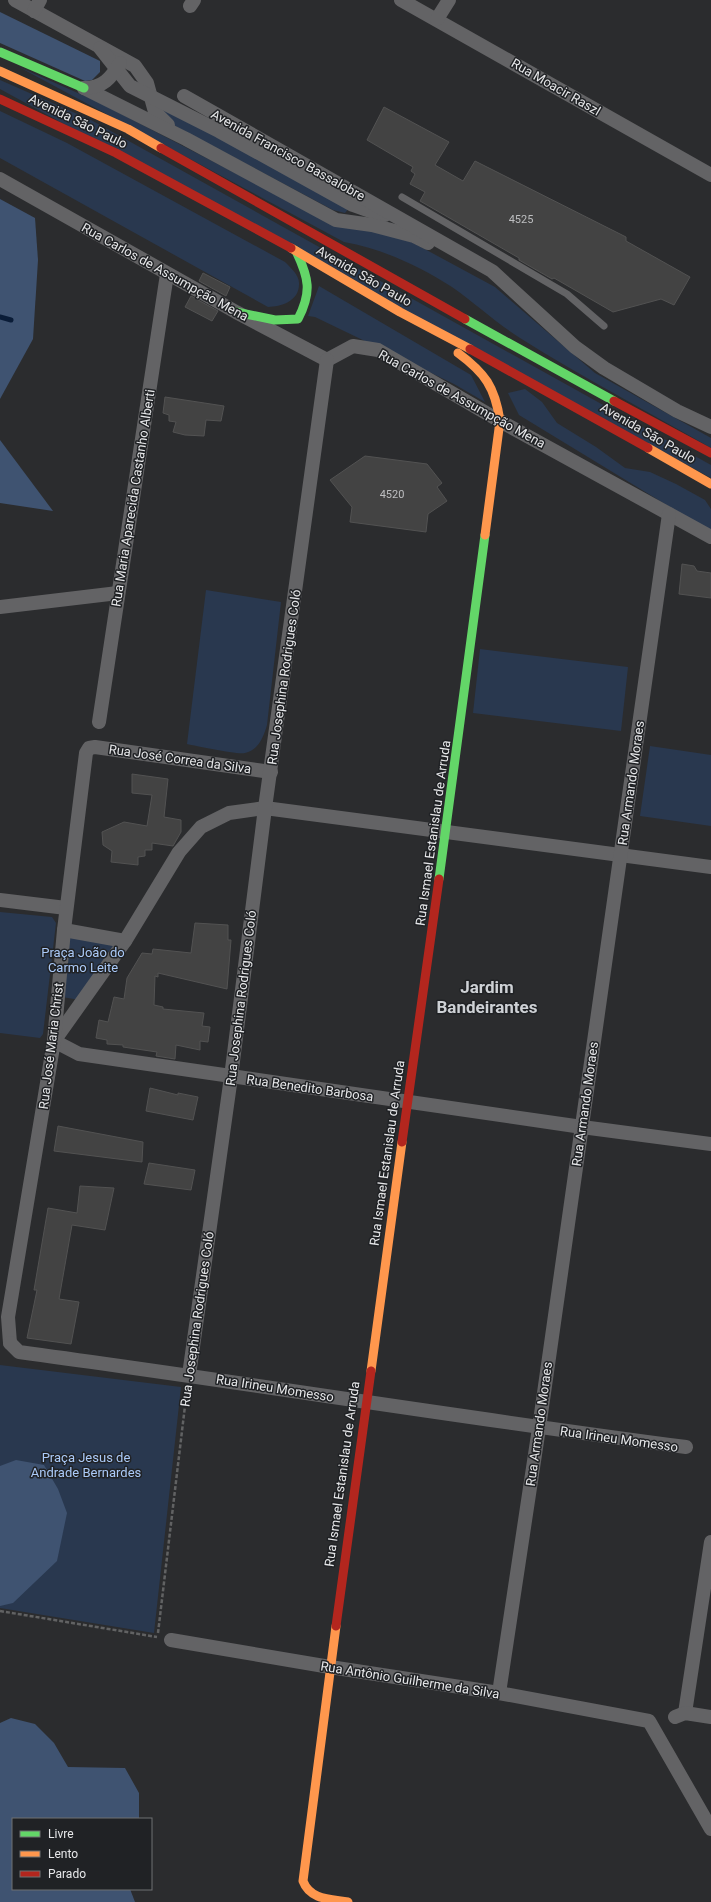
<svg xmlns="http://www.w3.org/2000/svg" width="711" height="1902" font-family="Roboto,sans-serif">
<rect width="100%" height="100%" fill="#2b2c2e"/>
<!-- green -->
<g fill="#29384f">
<path d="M19,67L96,101L334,224L379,230L408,240L495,287L595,373L711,438V448C647,411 582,377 520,338C496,323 475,303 452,287C419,266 383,249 344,242Z"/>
<polygon points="0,80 91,120 711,465 711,478 0,89"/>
<polygon points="168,108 349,208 345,213 333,210 162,119 162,110"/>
<path d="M0,111L67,143L285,262C291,268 299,275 299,283C300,301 281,307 268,307L0,158Z"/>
<polygon points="319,286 471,375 485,402 454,384 315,317 308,316"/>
<polygon points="525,389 542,402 557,423 596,447 625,468 650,472 676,484 705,500 711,509 711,532 519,415 508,393"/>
<path d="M206,590L281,602L267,725C264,736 258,751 245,753C238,755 197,746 187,744Z"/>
<polygon points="480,649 628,667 621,731 473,713"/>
<polygon points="650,746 711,755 711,826 640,816"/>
<polygon points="0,912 52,917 56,923 43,1034 40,1038 0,1033"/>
<polygon points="65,935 118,945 80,1000 62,997"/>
<polygon points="0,1365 181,1387 154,1633 0,1608"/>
</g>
<!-- forest -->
<g fill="#3f5371">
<polygon points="0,12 100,61 100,72 92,80 85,81 0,43"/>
<polygon points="0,199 35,218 38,260 33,339 0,399"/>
<polygon points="0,440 53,511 0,503"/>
<polygon points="16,1460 44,1465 58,1489 67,1513 57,1561 13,1603 0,1606 0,1466"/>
<polygon points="11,1718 35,1724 54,1743 68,1767 125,1768 139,1793 139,1819 13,1819 13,1889 130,1889 135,1902 0,1902 0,1723"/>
</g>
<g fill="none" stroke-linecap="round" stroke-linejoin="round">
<!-- stream -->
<polyline stroke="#0a1c37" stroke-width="5" points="0,317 11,320"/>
</g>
<!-- building -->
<g fill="#434343" stroke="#525252">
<polygon points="384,107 449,142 435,165 463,181 475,161 626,237 626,241 690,277 674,305 661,299 613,312 554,278 552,279 519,260 519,258 420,201 425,192 410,184 415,174 411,171 413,167 367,140"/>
<polygon points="203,273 230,287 226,296 199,281"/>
<polygon points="191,296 218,311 212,321 185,307"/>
<polygon points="165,397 224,406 221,421 206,420 204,436 185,435 173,432 176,422 169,421 169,415 163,413"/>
<polygon points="365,456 427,464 442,483 437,487 447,501 428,514 426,532 350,522 352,507 330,480"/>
<polygon points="682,564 694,566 697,571 711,573 711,598 679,594"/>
<polygon points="132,774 168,779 164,817 181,820 181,832 173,846 152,843 152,850 145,850 145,856 138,857 138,865 111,862 112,851 103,845 102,832 124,822 147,826 152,795 132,793"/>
<polygon points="195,923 228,925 228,940 231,940 227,989 158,973 158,977 155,976 154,1005 163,1007 163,1009 204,1013 202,1026 210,1027 208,1042 200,1041 200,1050 176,1045 175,1059 156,1056 157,1052 123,1047 123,1045 107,1044 107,1040 96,1038 99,1020 108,1022 114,997 124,999 127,978 142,953 152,954 153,949 191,953"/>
<polygon points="150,1088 178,1095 178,1093 198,1097 193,1120 146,1111"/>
<polygon points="58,1126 143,1142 142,1162 54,1151"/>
<polygon points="149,1163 195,1170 191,1190 144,1184"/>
<polygon points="80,1186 114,1188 105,1230 72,1225 59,1299 79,1302 71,1344 27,1338 37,1290 34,1290 48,1208 77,1213"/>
</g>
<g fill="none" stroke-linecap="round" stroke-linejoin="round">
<!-- path -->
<g stroke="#616263" stroke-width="2.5" stroke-dasharray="4 2" stroke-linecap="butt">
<polyline points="0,1611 157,1637"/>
<polyline points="158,1633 187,1389"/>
</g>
<!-- lane -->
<polyline stroke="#636365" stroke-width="7" points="402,197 567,294 604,326"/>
<!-- street -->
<g stroke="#636365" stroke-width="14">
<polyline points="15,0 135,66 147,83 155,112 168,125"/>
<polyline points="401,0 711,175"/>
<polyline points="190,6 194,0"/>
<polyline points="34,11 40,0"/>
<polyline points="437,19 449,0"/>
<polyline points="100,48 130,86 219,131 353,205 381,215 385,215"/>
<polyline points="84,88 186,139 336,220 372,225 414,236 428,243"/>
<path d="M84,88C103,88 111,78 120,63"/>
<polyline points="184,96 492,271 575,347 604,368 677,411 711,427"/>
<polyline points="0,179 236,312 327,360"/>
<polyline points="327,360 353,346 378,350 500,421 711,537"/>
<polyline points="0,607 118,593"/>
<polyline points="99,722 167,274"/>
<polyline points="711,867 265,808 229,813 201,827 179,852 125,941 54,1041 79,1054 582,1127 711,1144"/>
<polyline points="0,900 66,908"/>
<polyline points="64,930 125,941"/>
<polyline points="10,1343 8,1317 54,1041 64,930 86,753 89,748 95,747 271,772"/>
<path d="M10,1343L19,1352C242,1382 463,1418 686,1447"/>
<polyline points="189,1375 231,1077 265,808 327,360"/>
<polyline points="171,1640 330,1667 499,1693 649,1721 711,1829"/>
<polyline points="499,1693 539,1428 669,514"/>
<polyline points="685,1713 711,1542"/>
<polyline points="675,1717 685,1713 711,1717"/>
</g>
<!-- fast -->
<g stroke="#63d668" stroke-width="9">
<polyline points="0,52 84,88"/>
<path d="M236,312L275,320L298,319C312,292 309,278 296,251"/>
<polyline points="465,319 614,401"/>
<polyline points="439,879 485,535"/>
</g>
<!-- slow -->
<g stroke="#ff974d" stroke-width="9">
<polyline points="0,71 128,129 161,148"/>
<polyline points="291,248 400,312 470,349"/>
<path d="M458,353C485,373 495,387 500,421"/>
<polyline points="648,448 711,484"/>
<polyline points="485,535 500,421"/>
<polyline points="371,1371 402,1142"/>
<path d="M336,1626L303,1881C310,1900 331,1899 348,1902"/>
</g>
<!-- jam -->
<g stroke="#b3261e" stroke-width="9">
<polyline points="0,99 116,153 291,248"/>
<polyline points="161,148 465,319"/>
<polyline points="470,349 648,448"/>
<polyline points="614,401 711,453"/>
<polyline points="402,1142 439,879"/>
<polyline points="336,1626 371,1371"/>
</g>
</g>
<g text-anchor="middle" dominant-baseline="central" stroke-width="3" stroke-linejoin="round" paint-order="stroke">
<!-- number labels -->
<g font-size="11" fill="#bdbec0">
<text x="521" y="219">4525</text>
<text x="392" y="494">4520</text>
</g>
<!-- street labels -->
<g font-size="13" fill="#e6e7e9" stroke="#202225">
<text transform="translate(556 87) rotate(30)">Rua Moacir Raszl</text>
<text transform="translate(78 121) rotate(26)">Avenida São Paulo</text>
<text transform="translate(288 155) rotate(29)">Avenida Francisco Bassalobre</text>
<text transform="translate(165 272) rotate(29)">Rua Carlos de Assumpção Mena</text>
<text transform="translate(364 276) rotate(30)">Avenida São Paulo</text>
<text transform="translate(462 399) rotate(29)">Rua Carlos de Assumpção Mena</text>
<text transform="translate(648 433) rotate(30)">Avenida São Paulo</text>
<text transform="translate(133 498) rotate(-81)">Rua Maria Aparecida Castanho Alberti</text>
<text transform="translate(284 677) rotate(-82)">Rua Josephina Rodrigues Coló</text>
<text transform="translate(180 759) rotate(8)">Rua José Correa da Silva</text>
<text transform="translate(631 783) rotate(-82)">Rua Armando Moraes</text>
<text transform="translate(433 833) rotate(-82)">Rua Ismael Estanislau de Arruda</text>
<text transform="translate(241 998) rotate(-83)">Rua Josephina Rodrigues Coló</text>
<text transform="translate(51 1046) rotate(-83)">Rua José Maria Christ</text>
<text transform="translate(310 1088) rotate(8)">Rua Benedito Barbosa</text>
<text transform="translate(585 1104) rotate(-82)">Rua Armando Moraes</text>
<text transform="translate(387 1153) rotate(-82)">Rua Ismael Estanislau de Arruda</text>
<text transform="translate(197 1319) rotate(-82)">Rua Josephina Rodrigues Coló</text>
<text transform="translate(275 1388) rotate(9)">Rua Irineu Momesso</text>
<text transform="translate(539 1424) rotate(-82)">Rua Armando Moraes</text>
<text transform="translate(619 1439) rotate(8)">Rua Irineu Momesso</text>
<text transform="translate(342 1474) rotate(-82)">Rua Ismael Estanislau de Arruda</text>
<text transform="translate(410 1680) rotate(9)">Rua Antônio Guilherme da Silva</text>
</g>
<!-- park labels -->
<g font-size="13" fill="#abcaf8" stroke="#202225">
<text x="83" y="952">Praça João do<tspan x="83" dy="15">Carmo Leite</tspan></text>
<text x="86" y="1457">Praça Jesus de<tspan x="86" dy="15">Andrade Bernardes</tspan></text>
</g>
<!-- district labels -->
<g font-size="17" font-weight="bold" fill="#ced1d5" stroke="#202225">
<text x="487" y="987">Jardim<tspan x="487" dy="20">Bandeirantes</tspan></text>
</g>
</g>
<!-- legend -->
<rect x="12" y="1818" width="140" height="72" fill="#202225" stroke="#6f7173"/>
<rect x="20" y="1831" width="20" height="6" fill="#63d668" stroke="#6f7173"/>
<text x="48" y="1838" font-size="12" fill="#e6e7e9">Livre</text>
<rect x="20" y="1851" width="20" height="6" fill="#ff974d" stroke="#6f7173"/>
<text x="48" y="1858" font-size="12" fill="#e6e7e9">Lento</text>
<rect x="20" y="1871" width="20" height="6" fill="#b3261e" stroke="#6f7173"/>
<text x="48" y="1878" font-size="12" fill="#e6e7e9">Parado</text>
</svg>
